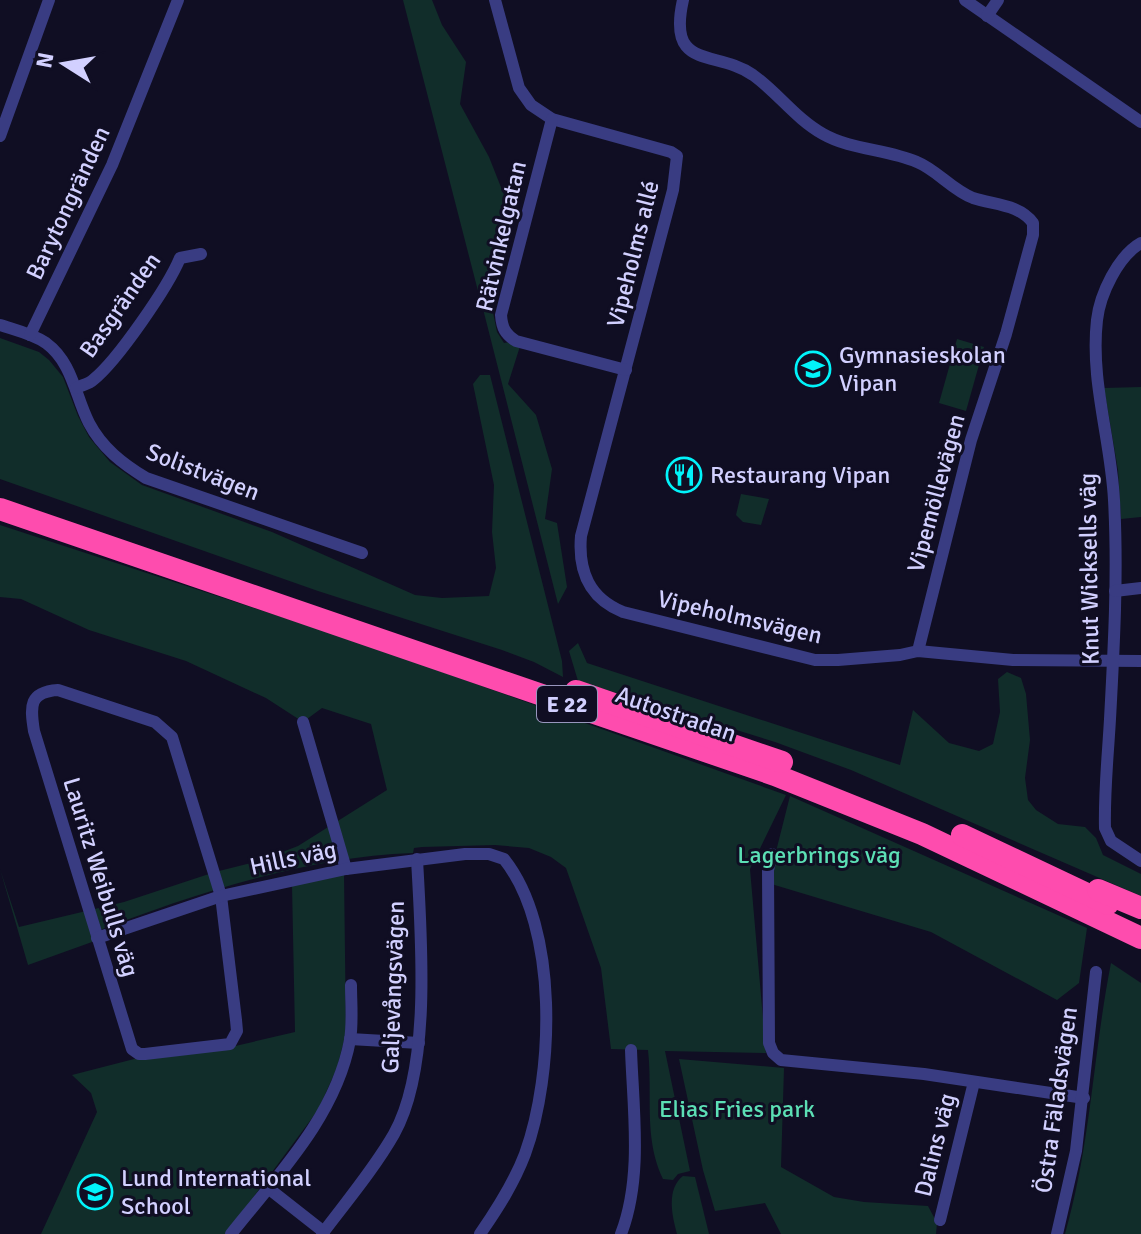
<svg xmlns="http://www.w3.org/2000/svg" width="1141" height="1234" font-family="Signika,sans-serif">
<rect width="100%" height="100%" fill="#100e23"/>
<!-- green -->
<g fill="#112d2a">
<polygon points="403,0 432,0 442,25 466,62 460,104 489,157 510,210 505,240 489,287 478,291"/>
<polygon points="490,298 497,332 504,343 522,340 508,384 536,415 552,469 545,519 557,523 567,587 558,604 481,301"/>
<polygon points="0,338 39,352 49,360 63,377 78,416 89,437 110,462 142,485 272,532 415,595 442,598 489,596 496,568 492,532 494,485 473,384 480,375 490,375 562,661 563,677 534,662 502,650 318,591 0,479"/>
<polygon points="957,339 984,347 966,411 939,403"/>
<polygon points="1141,387 1141,517 1121,519 1118,470 1104,388"/>
<polygon points="741,494 769,499 761,525 743,522 736,515"/>
<path d="M0,525L370,646L786,795L750,869L766,1053L665,1051L690,1171L678,1174L673,1180L663,1179C643,1137 653,1094 648,1050L611,1049L601,968L566,868L551,857L529,848L495,845L422,847L414,848L413,853C305,857 193,894 92,933V942L28,965L0,869L19,927L124,902L215,872L259,861L298,846L387,790L371,724L322,708L303,722L266,698L186,661L89,630L21,599L0,597Z"/>
<polygon points="578,643 587,663 900,765 913,710 949,743 979,751 993,744 1000,712 998,679 1007,672 1021,678 1026,694 1030,740 1025,778 1028,800 1036,810 1058,824 1085,827 1096,838 1103,855 1141,874 1141,896 851,770 775,742 578,681 569,651"/>
<polygon points="790,796 1087,928 1079,983 1057,1000 931,932 768,883"/>
<polygon points="344,874 346,1033 337,1068 318,1110 226,1234 41,1234 97,1112 91,1093 72,1075 138,1058 231,1047 295,1032 292,885"/>
<path d="M1111,963L1141,983V1234H1065C1091,1143 1093,1054 1111,963Z"/>
<polygon points="679,1059 784,1068 781,1167 834,1197 864,1202 928,1206 937,1223 936,1234 781,1234 765,1203 715,1211 703,1170"/>
<path d="M683,1176L695,1177L709,1234H677C672,1216 666,1189 683,1176Z"/>
</g>
<g fill="none" stroke-linecap="round" stroke-linejoin="round">
<!-- minor -->
<g stroke="#393c82" stroke-width="12">
<path d="M495,0L519,88L531,105L552,119L671,152L677,156L673,190L581,536C578,571 589,598 623,612L815,660H838L900,655L918,651L1013,660L1141,661"/>
<path d="M683,0C667,71 715,49 753,75C778,93 796,119 823,134C851,150 887,149 917,162C937,170 952,190 973,198C994,205 1019,204 1033,223V235L1006,334L971,440L918,651"/>
<polyline points="965,0 1141,122"/>
<polyline points="987,16 998,0"/>
<path d="M552,119L501,315C502,328 505,334 516,341L626,370"/>
<polyline points="0,136 49,0"/>
<path d="M1141,243C1118,256 1100,294 1097,320C1090,381 1111,440 1114,500C1118,573 1114,646 1110,719C1108,755 1104,792 1105,828L1111,841L1141,861"/>
<path d="M0,325C15,330 33,334 46,343C73,363 75,396 89,423C102,448 123,464 146,478L362,553"/>
<polyline points="30,335 112,165 178,0"/>
<path d="M76,388C82,385 89,384 93,380C117,361 168,287 180,258L201,254"/>
<polyline points="1115,591 1141,588"/>
<path d="M58,690L155,722L172,737L221,896L236,1020L237,1031L230,1044L145,1054H139L132,1049L34,731C30,706 29,692 58,690Z"/>
<polyline points="303,722 346,869"/>
<polyline points="772,854 768,870 769,1043 773,1053 781,1060 924,1074 1084,1098"/>
<path d="M97,938L221,896L346,869L465,854H489L504,859C559,928 554,1074 525,1154C514,1183 498,1208 480,1234"/>
<polyline points="350,1039 419,1043"/>
<polyline points="268,1188 324,1232"/>
<polyline points="940,1220 974,1082"/>
<path d="M231,1234C277,1176 336,1116 350,1040C353,1023 351,1003 351,985"/>
<path d="M322,1234C346,1202 374,1169 394,1134C432,1066 421,936 417,859"/>
<path d="M621,1234C643,1177 633,1109 631,1050"/>
<polyline points="1057,1234 1076,1151 1096,972"/>
</g>
<!-- motorway -->
<g stroke="#fe4cae" stroke-width="22">
<polyline points="0,509 775,775 922,834 1141,938"/>
<polyline points="576,691 782,762"/>
<polyline points="962,835 1108,904"/>
<polyline points="1098,890 1141,908"/>
</g>
</g>
<!-- icons -->
<defs>
<g id="school-ring" transform="scale(1.8)"><circle r="9.5" fill="#100e23" stroke="#01f3fa" stroke-width="1.5"/><path d="M0-5L7-2L0 1L-7-2ZM-4 1L0 2.5L4 1V4Q0 6-4 4Z" fill="#01f3fa"/></g>
<g id="restaurant-ring" transform="scale(1.8)"><circle r="9.5" fill="#100e23" stroke="#01f3fa" stroke-width="1.5"/><path d="M-5-6h1v4h1v-4h1v4h1v-4h1v5L-1.5 .5V6h-2V.5L-5-1ZM5-6V6H3V1.5H1.5Q1.5-4 5-6Z" fill="#01f3fa"/></g>
</defs>
<g fill-rule="evenodd">
<use href="#school-ring" x="813" y="369"/>
<use href="#restaurant-ring" x="684" y="475"/>
<use href="#school-ring" x="95" y="1192"/>
</g>
<g text-anchor="middle" dominant-baseline="central" stroke-width="6" stroke-linejoin="round" paint-order="stroke">
<!-- shield labels -->
<rect fill="#100e23" stroke="#9896bd" stroke-width="2" x="537" y="686" width="60" height="36" rx="6"/>
<g font-size="22" font-weight="bold" fill="#d2d0ff">
<text x="567" y="704">E 22</text>
</g>
<!-- street labels -->
<g font-size="24" fill="#d2d0ff" stroke="#100e23">
<text transform="translate(68 203) rotate(-65)">Barytongränden</text>
<text transform="translate(501 236) rotate(-77)">Rätvinkelgatan</text>
<text transform="translate(633 254) rotate(-76)">Vipeholms allé</text>
<text transform="translate(120 305) rotate(-55)">Basgränden</text>
<text transform="translate(203 472) rotate(21)">Solistvägen</text>
<text transform="translate(936 493) rotate(-75)">Vipemöllevägen</text>
<text transform="translate(1089 569) rotate(-91)">Knut Wicksells väg</text>
<text transform="translate(740 617) rotate(13)">Vipeholmsvägen</text>
<text transform="translate(676 714) rotate(19)">Autostradan</text>
<text transform="translate(293 858) rotate(-12)">Hills väg</text>
<text transform="translate(101 877) rotate(73)">Lauritz Weibulls väg</text>
<text transform="translate(393 987) rotate(-88)">Galjevångsvägen</text>
<text transform="translate(1056 1100) rotate(-82)">Östra Fäladsvägen</text>
<text transform="translate(935 1145) rotate(-76)">Dalins väg</text>
</g>
<!-- poi labels -->
<g font-size="24" fill="#d2d0ff" stroke="#100e23" text-anchor="start">
<text x="839" y="355">Gymnasieskolan<tspan x="839" dy="28">Vipan</tspan></text>
<text x="710" y="475">Restaurang Vipan</text>
<text x="121" y="1178">Lund International<tspan x="121" dy="28">School</tspan></text>
</g>
<!-- park labels -->
<g font-size="24" fill="#5cdfb5" stroke="#100e23">
<text x="819" y="855">Lagerbrings väg</text>
<text x="737" y="1109">Elias Fries park</text>
</g>
</g>
<!-- north arrow -->
<g transform="translate(64 64) rotate(281)" stroke="#100e23" stroke-width="6" paint-order="stroke">
<path d="M0-6L14 30L0 20L-14 30Z" fill="#d2d0ff"/>
<text y="-12" font-size="22" font-weight="bold" text-anchor="middle" fill="#d2d0ff">N</text>
</g>
</svg>
